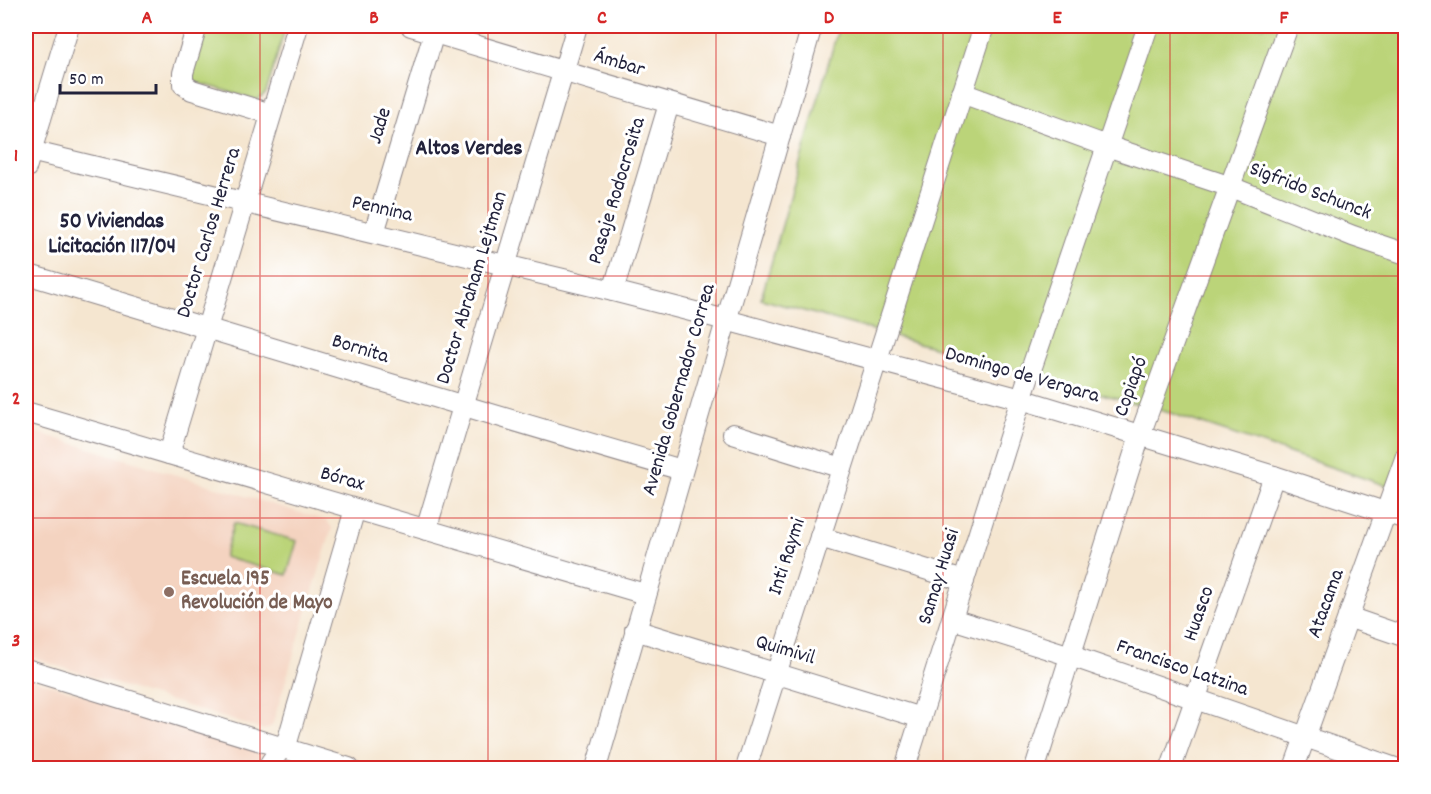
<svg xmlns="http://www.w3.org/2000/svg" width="1431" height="794" font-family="Dekko,sans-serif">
<rect width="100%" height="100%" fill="#fff"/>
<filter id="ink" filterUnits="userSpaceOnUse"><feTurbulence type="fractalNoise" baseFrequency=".0167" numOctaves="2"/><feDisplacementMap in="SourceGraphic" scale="12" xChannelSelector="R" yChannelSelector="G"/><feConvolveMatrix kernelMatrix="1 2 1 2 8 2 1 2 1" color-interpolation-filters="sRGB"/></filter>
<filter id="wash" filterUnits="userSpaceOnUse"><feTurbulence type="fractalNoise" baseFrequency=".008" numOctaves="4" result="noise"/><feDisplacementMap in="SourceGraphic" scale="24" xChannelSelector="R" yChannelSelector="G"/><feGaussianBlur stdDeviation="1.35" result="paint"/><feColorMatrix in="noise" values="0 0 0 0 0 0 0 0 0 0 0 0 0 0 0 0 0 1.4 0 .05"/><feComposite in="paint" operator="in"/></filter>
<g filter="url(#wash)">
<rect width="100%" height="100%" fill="#f5e6d0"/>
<!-- built -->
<g fill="#f4d3c0">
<polygon points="26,429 327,521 332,528 272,726 264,730 26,656"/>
<polygon points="26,677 324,768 26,768"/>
</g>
<!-- green -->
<g fill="#bbd479" stroke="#6e7b5a" stroke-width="1.5">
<polygon points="206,26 286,26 266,93 257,100 195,82 192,73"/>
<polygon points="839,26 1405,26 1405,492 1170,413 761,299"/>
<polygon points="234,523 297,541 287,575 224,557"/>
</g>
</g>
<g filter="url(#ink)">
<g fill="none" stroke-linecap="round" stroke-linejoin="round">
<!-- minor casing -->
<g stroke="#8c8486" stroke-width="22">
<g id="minor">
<polyline points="197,26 183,73 183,84 192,90 271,114"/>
<polyline points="411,26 780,136"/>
<polyline points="962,93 1107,146 1231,187 1353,236 1406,254"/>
<polyline points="26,150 613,291 726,320 1021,399 1274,476 1406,519"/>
<polyline points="26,168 69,26"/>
<polyline points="374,233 434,33"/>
<path d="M26,274C245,339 462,407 682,470"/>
<polyline points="613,291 669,104"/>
<polyline points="26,412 645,594"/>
<polyline points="733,434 842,468"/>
<polyline points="169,454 298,26"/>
<polyline points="426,530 577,26"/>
<polyline points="820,537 964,581"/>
<polyline points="1348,617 1406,637"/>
<polyline points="952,619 1071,656 1395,768"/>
<polyline points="635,630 921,718"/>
<polyline points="26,669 349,768"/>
<polyline points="270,768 271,762 288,739 355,509"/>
<polyline points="596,768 812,26"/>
<polyline points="746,768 984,26"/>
<polyline points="905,768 1021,399 1148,26"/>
<polyline points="1035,768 1140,435 1288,26"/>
<polyline points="1171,768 1274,476"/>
<polyline points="1294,768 1406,456"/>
</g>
</g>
<!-- minor -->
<use href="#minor" stroke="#fff" stroke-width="20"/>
</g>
</g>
<!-- grid -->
<path fill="none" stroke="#d62828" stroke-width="1.5" stroke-opacity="0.55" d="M260,26V768M488,26V768M716,26V768M943,26V768M1170,26V768M26,276H1406M26,518H1406"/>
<!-- markers -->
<circle fill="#8d6e63" stroke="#fff" stroke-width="2" cx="169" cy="592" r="6"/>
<g text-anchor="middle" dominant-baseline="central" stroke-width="6" stroke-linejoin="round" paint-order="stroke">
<!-- street labels -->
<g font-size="21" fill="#22223b" stroke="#fff">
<text transform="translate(619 64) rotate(17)">Ámbar</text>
<text transform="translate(381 126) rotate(-73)">Jade</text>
<text transform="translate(618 191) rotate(-73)">Pasaje Rodocrosita</text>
<text transform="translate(1310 192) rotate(21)">Sigfrido Schunck</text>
<text transform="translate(382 210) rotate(13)">Pennina</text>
<text transform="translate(210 233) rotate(-73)">Doctor Carlos Herrera</text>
<text transform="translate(473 288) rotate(-73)">Doctor Abraham Lejtman</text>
<text transform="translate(360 350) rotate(17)">Bornita</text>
<text transform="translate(1022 376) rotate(16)">Domingo de Vergara</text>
<text transform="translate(1132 387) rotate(-70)">Copiapó</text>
<text transform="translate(680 390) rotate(-74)">Avenida Gobernador Correa</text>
<text transform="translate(342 480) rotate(16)">Bórax</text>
<text transform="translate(788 557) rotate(-72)">Inti Raymi</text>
<text transform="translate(940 577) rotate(-73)">Samay Huasi</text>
<text transform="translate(1327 604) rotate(-70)">Atacama</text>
<text transform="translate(1200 614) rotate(-71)">Huasco</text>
<text transform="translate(785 651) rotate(17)">Quimivil</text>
<text transform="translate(1182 669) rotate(19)">Francisco Latzina</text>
</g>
<!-- education labels -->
<g font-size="21" font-weight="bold" fill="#785e54" stroke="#fff" text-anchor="start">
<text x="181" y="580">Escuela 195<tspan x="181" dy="24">Revolución de Mayo</tspan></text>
</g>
<!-- neighbourhood labels -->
<g font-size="22" font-weight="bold" fill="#22223b" stroke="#fff">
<text x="469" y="149">Altos Verdes</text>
<text x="112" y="222">50 Viviendas<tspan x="112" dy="25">Licitación 117/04</tspan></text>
</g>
</g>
<!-- margin -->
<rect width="1431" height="794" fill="none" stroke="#fff" stroke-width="66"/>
<!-- scale -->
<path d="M60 84v9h96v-9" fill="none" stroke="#22223b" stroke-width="3"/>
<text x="69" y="84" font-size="18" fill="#22223b" stroke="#ffffff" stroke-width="4.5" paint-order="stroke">50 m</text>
<rect x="33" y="33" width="1365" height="728" fill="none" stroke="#d62828" stroke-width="2"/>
<g font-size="20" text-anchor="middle" font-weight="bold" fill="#d62828">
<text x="147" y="23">A</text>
<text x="374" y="23">B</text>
<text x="602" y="23">C</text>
<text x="829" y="23">D</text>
<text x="1057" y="23">E</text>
<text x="1284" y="23">F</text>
<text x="16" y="161">1</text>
<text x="16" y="404">2</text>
<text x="16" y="646">3</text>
</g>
</svg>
